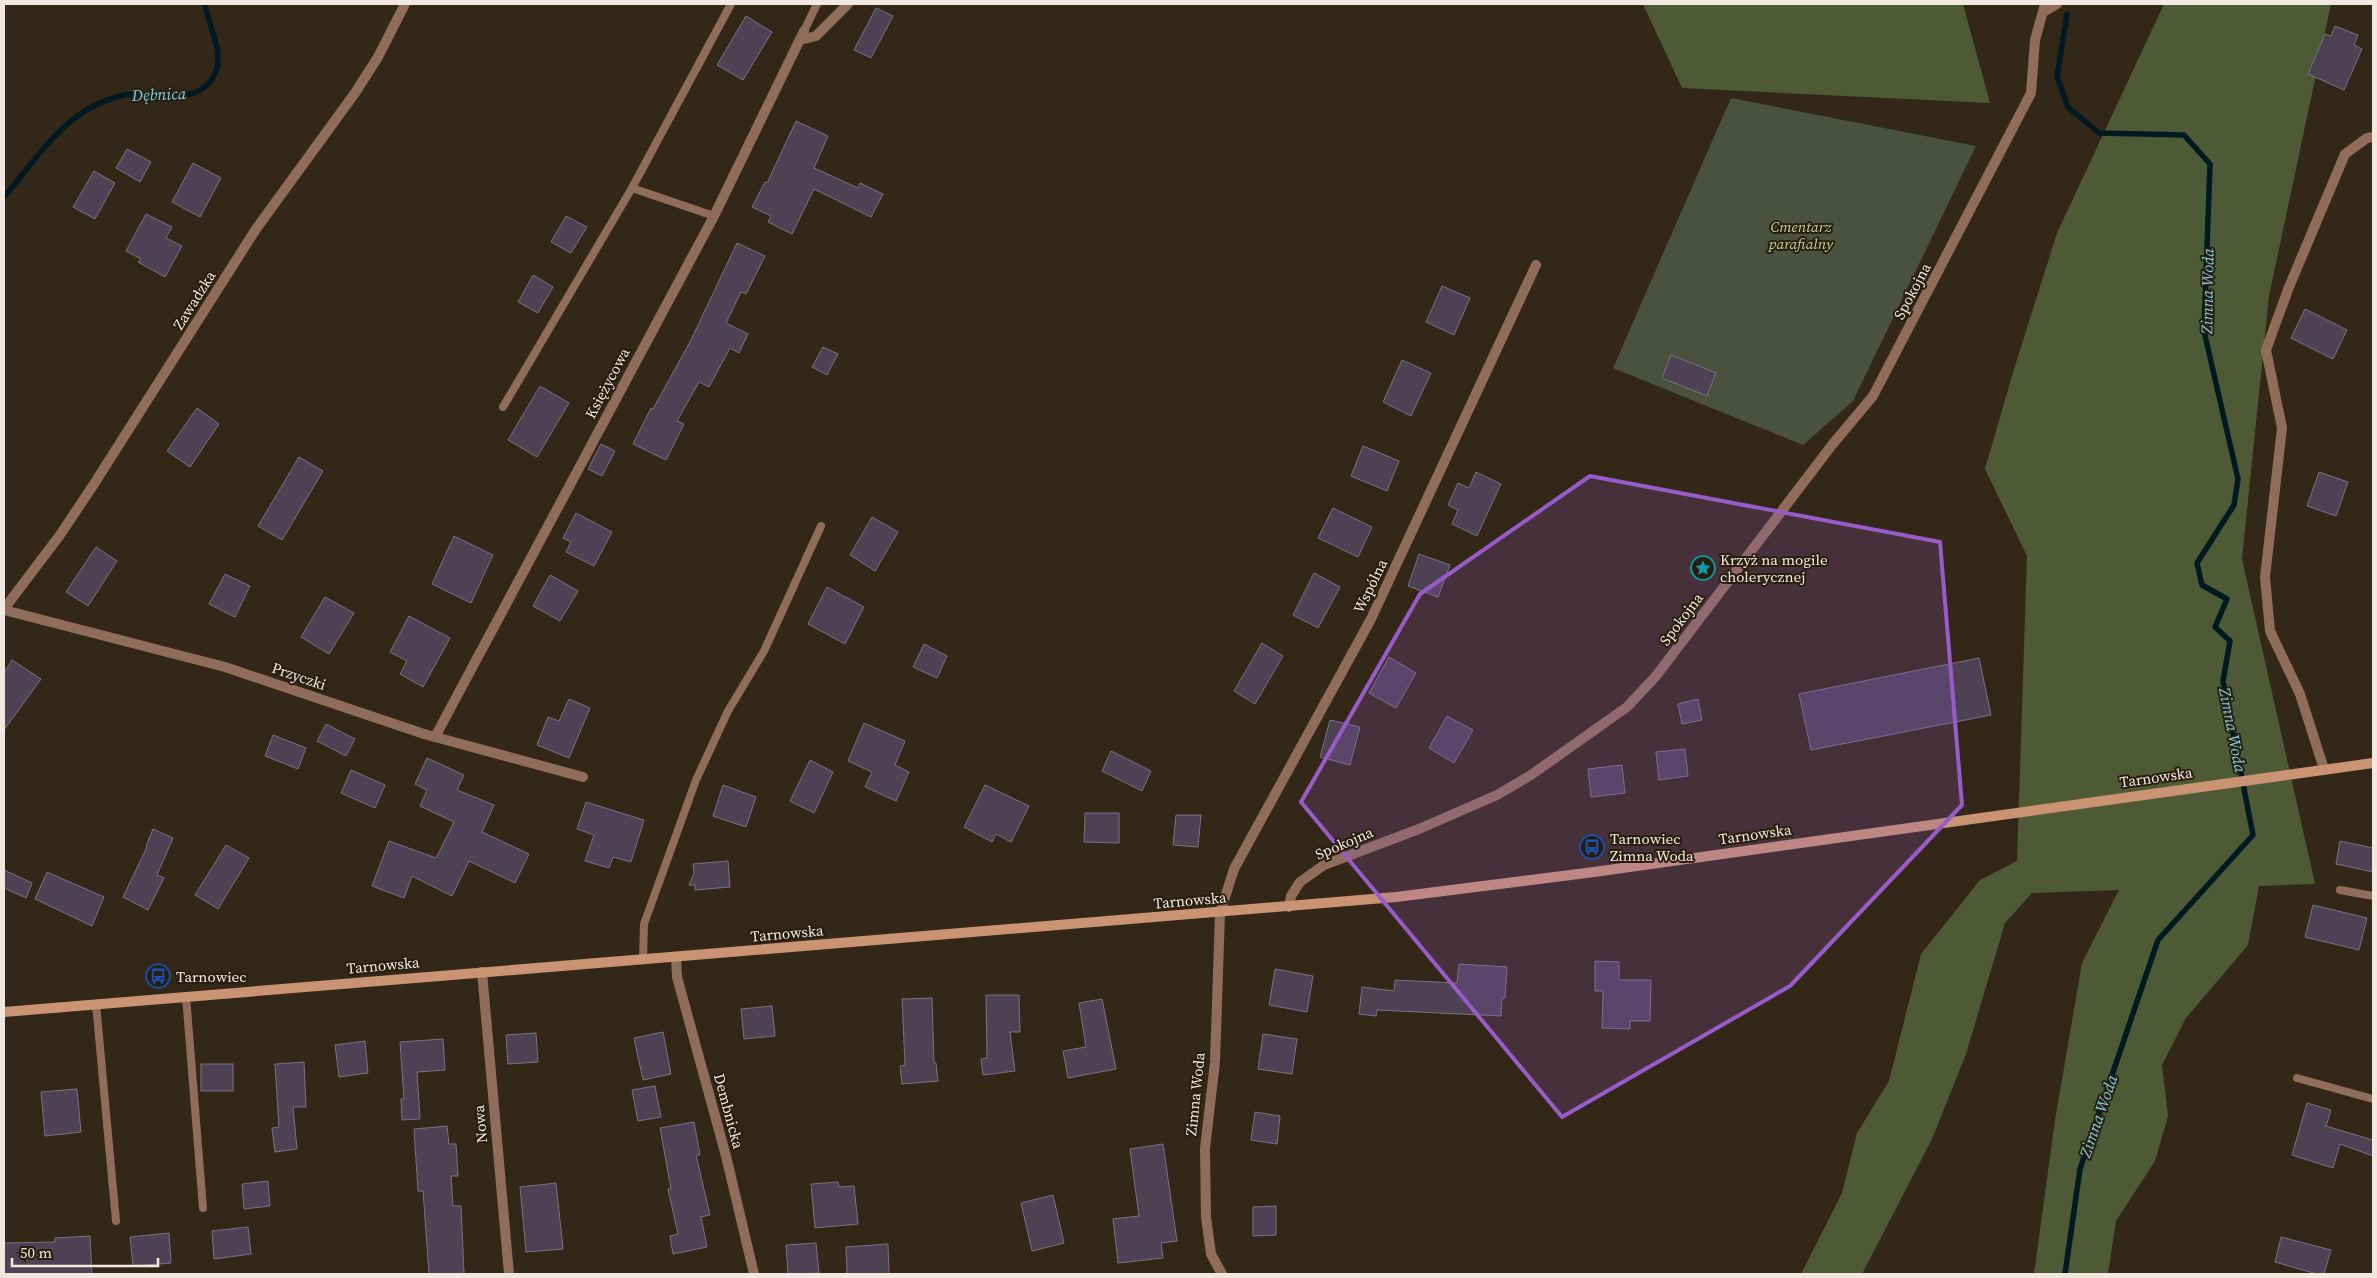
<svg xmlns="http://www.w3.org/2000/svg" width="2377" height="1278" font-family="'Source Serif 4',serif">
<rect width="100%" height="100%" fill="#332718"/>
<!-- green -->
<polygon fill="#4a523d" points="1731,98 1976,146 1853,401 1803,445 1613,368"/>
<!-- forest -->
<g fill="#4e5a36">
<polygon points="1643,4 1963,4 1990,103 1682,88"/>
<polygon points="2164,4 2331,4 2269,296 2242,559 2315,884 2259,886 2248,945 2186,1018 2162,1065 2168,1116 2155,1161 2116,1221 2108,1274 2034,1274 2055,1120 2082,963 2119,890 2032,893 2005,923 1966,1054 1932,1139 1862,1274 1801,1274 1842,1193 1857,1133 1889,1081 1921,954 1980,880 2017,861 2027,556 1985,469 2014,369 2057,233"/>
</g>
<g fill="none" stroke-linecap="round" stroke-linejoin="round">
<!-- stream -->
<g stroke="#011920" stroke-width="5.5">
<path d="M4,197C38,157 66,109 120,96C150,89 197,110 215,74C225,52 208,26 205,4"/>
<polyline points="2065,1274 2080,1169 2158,940 2253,835 2223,681 2230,641 2215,627 2227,599 2202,585 2197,563 2234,505 2238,479 2204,331 2210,164 2184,135 2099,133 2068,107 2057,77 2067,14"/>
</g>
</g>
<!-- building -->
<g fill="#4d4254" stroke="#7c7083">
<polygon points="876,8 893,16 871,58 854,50"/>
<polygon points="746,16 772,32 743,80 717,65"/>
<polygon points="2335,26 2358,35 2354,45 2362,49 2344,90 2308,74 2325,34 2331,36"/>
<polygon points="796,121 828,136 814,168 858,188 860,183 883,194 871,217 814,189 792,234 768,222 771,216 752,207 765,182 767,183"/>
<polygon points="127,149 151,162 140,182 116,168"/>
<polygon points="193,163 221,178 200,217 172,202"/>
<polygon points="94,171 115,183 95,219 73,207"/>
<polygon points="146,214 172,227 166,238 182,246 165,277 138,262 141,259 126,251"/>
<polygon points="566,216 587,227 571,253 551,242"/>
<polygon points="737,243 765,256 746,294 741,292 726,323 748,334 739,353 730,348 709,387 699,382 677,421 684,424 666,460 633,444 651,408 653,409 691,340"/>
<polygon points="533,275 553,287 538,313 518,302"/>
<polygon points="1442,286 1470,298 1454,335 1426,322"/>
<polygon points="2305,309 2347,330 2333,359 2291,338"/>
<polygon points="823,347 838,354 827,375 812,367"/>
<polygon points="1671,355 1716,373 1707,396 1662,378"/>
<polygon points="1402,360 1431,373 1411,416 1383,402"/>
<polygon points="540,386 569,403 537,457 508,440"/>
<polygon points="197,408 219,424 190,467 167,451"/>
<polygon points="601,444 615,451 602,476 588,469"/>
<polygon points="1363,446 1399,461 1387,491 1351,476"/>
<polygon points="299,457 323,471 282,540 258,526"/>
<polygon points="1476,472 1501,484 1477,536 1452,524 1458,510 1448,505 1458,483 1469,488"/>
<polygon points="2319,472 2348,482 2336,516 2307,506"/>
<polygon points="1333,508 1372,527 1358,557 1318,538"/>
<polygon points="576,513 612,532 594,566 566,552 571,542 563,538"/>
<polygon points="872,517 898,532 875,571 850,555"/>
<polygon points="454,536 493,555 471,603 432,584"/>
<polygon points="96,547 117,561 88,606 66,592"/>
<polygon points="1419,554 1450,565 1438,597 1408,586"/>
<polygon points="1314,573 1340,587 1318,628 1293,615"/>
<polygon points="225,574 250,586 235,617 209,604"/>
<polygon points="550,575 578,591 560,621 533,606"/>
<polygon points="827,587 864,607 845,644 808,624"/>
<polygon points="325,597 354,613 329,654 301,637"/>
<polygon points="409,616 450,638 423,687 400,674 407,661 390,652"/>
<polygon points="1262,643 1283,656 1255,704 1234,691"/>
<polygon points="924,644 947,656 937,678 913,667"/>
<polygon points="1389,657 1416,673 1396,708 1369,693"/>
<polygon points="1979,658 1991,715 1811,750 1799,694"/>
<polygon points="12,660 41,679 4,730 4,673"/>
<polygon points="569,699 590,708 569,758 537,745 548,717 559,721"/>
<polygon points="1698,699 1702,720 1682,724 1678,704"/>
<polygon points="1447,716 1473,730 1454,763 1429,748"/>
<polygon points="1330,720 1360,727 1350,765 1320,757"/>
<polygon points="864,723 905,741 895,765 909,772 896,801 865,787 872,772 848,761"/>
<polygon points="326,724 355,739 346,756 317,741"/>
<polygon points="273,735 306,748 298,769 265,756"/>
<polygon points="1685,749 1688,776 1659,780 1656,752"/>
<polygon points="1111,751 1151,771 1142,791 1102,771"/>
<polygon points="427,758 464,775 457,790 494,805 482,832 529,854 515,883 469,861 452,896 412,876 404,898 372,886 389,841 436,858 454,822 420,806 427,790 415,784"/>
<polygon points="810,760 833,772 814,813 790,801"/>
<polygon points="1622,765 1625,793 1591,797 1588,769"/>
<polygon points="351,770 385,785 375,808 341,793"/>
<polygon points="723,785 756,797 746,827 713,816"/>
<polygon points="985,785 1029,806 1011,842 996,834 992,842 964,827"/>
<polygon points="586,802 644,820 631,862 613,857 609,868 585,861 594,835 577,829"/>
<polygon points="1085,813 1119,813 1119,843 1084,842"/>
<polygon points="1176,815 1201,815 1198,847 1173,845"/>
<polygon points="153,829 173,838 157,875 164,878 148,910 123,897 147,847 146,846"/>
<polygon points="2340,841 2373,848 2373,872 2336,864"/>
<polygon points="226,845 249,858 218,909 195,895"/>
<polygon points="728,861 730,887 695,890 695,885 689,885 694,873 693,864"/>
<polygon points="4,870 32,883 26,898 4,888"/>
<polygon points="47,872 104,897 92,926 35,899"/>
<polygon points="2313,905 2367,918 2359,950 2305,937"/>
<polygon points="1595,961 1619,962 1619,980 1651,980 1650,1021 1630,1021 1630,1029 1602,1028 1603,991 1595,991"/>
<polygon points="1459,964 1507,967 1505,998 1502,998 1501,1016 1377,1010 1376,1016 1359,1014 1362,987 1394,991 1395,980 1457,983"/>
<polygon points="1275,969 1313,976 1307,1012 1269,1005"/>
<polygon points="986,995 1019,995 1020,1032 1010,1032 1015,1071 983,1075 981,1059 987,1058"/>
<polygon points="932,998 934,1063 936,1063 938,1081 902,1084 900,1066 905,1065 902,999"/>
<polygon points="1102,999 1116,1069 1068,1078 1063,1051 1086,1047 1079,1003"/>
<polygon points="772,1006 775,1036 744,1039 741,1009"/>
<polygon points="663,1032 671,1074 643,1080 634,1038"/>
<polygon points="536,1033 538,1062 508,1064 506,1035"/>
<polygon points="1263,1034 1297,1039 1292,1074 1258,1069"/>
<polygon points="443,1039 445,1070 417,1072 420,1119 402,1120 401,1099 404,1099 400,1042"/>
<polygon points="365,1041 368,1073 339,1077 335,1045"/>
<polygon points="304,1062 306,1107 293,1107 297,1149 275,1152 272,1128 279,1127 275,1064"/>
<rect x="201" y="1064" width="32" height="27"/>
<polygon points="655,1086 661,1117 638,1121 632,1090"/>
<polygon points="77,1089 81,1132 45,1136 41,1092"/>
<polygon points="2307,1103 2331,1110 2326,1126 2373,1140 2373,1156 2340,1144 2333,1168 2292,1155"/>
<polygon points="1255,1112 1280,1116 1277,1144 1251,1140"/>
<polygon points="694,1122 700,1155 696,1155 710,1215 701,1217 707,1247 673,1254 670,1236 678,1234 668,1189 671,1189 660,1128"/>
<polygon points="447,1126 449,1144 456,1144 458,1176 451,1176 453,1206 461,1206 464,1274 429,1274 423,1191 418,1191 414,1129"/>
<polygon points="1163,1144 1177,1241 1161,1243 1163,1258 1118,1263 1113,1219 1139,1216 1130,1149"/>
<polygon points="268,1181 270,1206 244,1209 242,1184"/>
<polygon points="838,1182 839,1187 854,1186 858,1224 815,1228 811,1184"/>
<polygon points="556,1183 563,1249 526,1252 520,1187"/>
<polygon points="1053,1195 1064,1243 1032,1251 1021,1203"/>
<polygon points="1276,1206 1276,1235 1253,1236 1253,1207"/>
<polygon points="248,1227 251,1254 214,1259 212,1231"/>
<polygon points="169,1233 171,1263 133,1266 130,1237"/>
<polygon points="90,1236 92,1274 4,1274 4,1243 55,1242 55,1238"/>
<polygon points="2281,1237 2331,1250 2324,1274 2317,1274 2275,1262"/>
<polygon points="816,1243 819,1273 788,1274 786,1245"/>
<polygon points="888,1244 889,1274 847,1274 846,1247"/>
</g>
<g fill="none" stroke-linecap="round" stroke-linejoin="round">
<!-- service -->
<g stroke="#906d5a" stroke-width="8">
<polyline points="804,31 817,4"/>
<polyline points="632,188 714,216"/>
<polyline points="503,407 632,188 731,4"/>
<polyline points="2340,890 2373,896"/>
<polyline points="643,959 644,924 696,780 728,711 764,651 821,526"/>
<polyline points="186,996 203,1208"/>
<polyline points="96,1004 116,1221"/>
<polyline points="2297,1078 2373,1099"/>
</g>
<!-- minor -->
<g stroke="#906d5a" stroke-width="10">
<polyline points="2045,11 2057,4"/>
<polyline points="800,40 816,36 848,4"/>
<polyline points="4,610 225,667 424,734 583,777"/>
<polyline points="435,737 714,216 804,31"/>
<polyline points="2324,769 2300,694 2270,631 2265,577 2282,428 2266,350 2289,287 2345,154 2367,138 2373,137"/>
<polyline points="1289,907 1291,896 1300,882 1324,865 1419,829 1497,795 1531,775 1627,707 1656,676 1832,445 1873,396 2031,93 2035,40 2045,4"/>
<polyline points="676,957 677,977 726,1156 754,1274"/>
<polyline points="482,972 509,1274"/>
<polyline points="1222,1274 1211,1254 1206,1217 1205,1148 1215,1062 1220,913 1234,869 1371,619 1536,265"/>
</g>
<!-- tertiary -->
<polyline stroke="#906d5a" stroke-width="10" points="4,609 60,535 94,484 256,229 355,93 378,57 405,4"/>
<!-- secondary -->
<polyline stroke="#ca9374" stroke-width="10" points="4,1012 1396,897 1594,872 2373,763"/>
</g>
<!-- marked area -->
<path fill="#985bc7" fill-opacity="0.2" stroke="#985bc7" stroke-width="4" stroke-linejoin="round" d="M1590,476L1940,542L1962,805L1790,986L1562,1117L1301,802L1420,594Z"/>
<!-- icons -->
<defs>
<g id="sight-ring" transform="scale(1.25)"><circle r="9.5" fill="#291e0e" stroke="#0f9aa8" stroke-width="1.5"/><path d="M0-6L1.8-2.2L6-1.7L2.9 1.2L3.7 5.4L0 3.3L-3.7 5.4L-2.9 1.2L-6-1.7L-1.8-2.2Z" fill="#0f9aa8"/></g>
<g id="bus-ring" transform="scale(1.25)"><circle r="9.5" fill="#291e0e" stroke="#1a4fb4" stroke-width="1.5"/><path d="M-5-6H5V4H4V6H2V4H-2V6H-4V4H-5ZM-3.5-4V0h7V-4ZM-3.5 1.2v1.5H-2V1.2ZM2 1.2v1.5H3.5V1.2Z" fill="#1a4fb4"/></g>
</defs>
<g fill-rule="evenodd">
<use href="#sight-ring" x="1703" y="568"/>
<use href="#bus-ring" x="1592" y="847"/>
<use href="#bus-ring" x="158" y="976"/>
</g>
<g text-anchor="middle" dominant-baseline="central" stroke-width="4" stroke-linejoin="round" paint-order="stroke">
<!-- park labels -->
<g font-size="15" font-style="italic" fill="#bfd596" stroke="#291e0e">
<text x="1801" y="226">Cmentarz<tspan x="1801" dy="17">parafialny</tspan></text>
</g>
<!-- street labels -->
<g font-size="15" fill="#f1e9df" stroke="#291e0e">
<text transform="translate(1912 291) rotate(-62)">Spokojna</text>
<text transform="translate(194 300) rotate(-58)">Zawadzka</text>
<text transform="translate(607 383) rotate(-62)">Księżycowa</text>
<text transform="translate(1370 586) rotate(-64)">Wspólna</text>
<text transform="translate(1681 619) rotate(-53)">Spokojna</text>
<text transform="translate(299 676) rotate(19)">Przyczki</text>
<text transform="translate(2156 777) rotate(-8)">Tarnowska</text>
<text transform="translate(1755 834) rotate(-8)">Tarnowska</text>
<text transform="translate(1344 843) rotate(-23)">Spokojna</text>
<text transform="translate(1190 900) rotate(-5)">Tarnowska</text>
<text transform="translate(787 933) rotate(-5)">Tarnowska</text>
<text transform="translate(383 965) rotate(-5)">Tarnowska</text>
<text transform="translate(1195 1094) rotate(-84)">Zimna Woda</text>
<text transform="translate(729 1111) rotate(75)">Dembnicka</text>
<text transform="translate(480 1124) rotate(-95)">Nowa</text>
</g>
<!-- poi labels -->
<g font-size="15" fill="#f1e9df" stroke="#291e0e" text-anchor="start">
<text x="1720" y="559">Krzyż na mogile<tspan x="1720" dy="17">cholerycznej</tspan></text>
<text x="1610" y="838">Tarnowiec<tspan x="1610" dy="17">Zimna Woda</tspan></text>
<text x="176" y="976">Tarnowiec</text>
</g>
<!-- water labels -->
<g font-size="16" font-style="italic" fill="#7bcee4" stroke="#291e0e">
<text transform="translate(159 94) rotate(-2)">Dębnica</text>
<text transform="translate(2207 291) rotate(-89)">Zimna Woda</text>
<text transform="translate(2233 730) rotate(79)">Zimna Woda</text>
<text transform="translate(2098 1116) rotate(-71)">Zimna Woda</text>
</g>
</g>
<!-- border -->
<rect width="2377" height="1278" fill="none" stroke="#f1e9df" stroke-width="10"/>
<!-- scale -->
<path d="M12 1258v8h146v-8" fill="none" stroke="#f1e9df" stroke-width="2.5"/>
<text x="20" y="1258" font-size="15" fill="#f1e9df" stroke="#291e0e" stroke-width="4" paint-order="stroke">50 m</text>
</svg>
